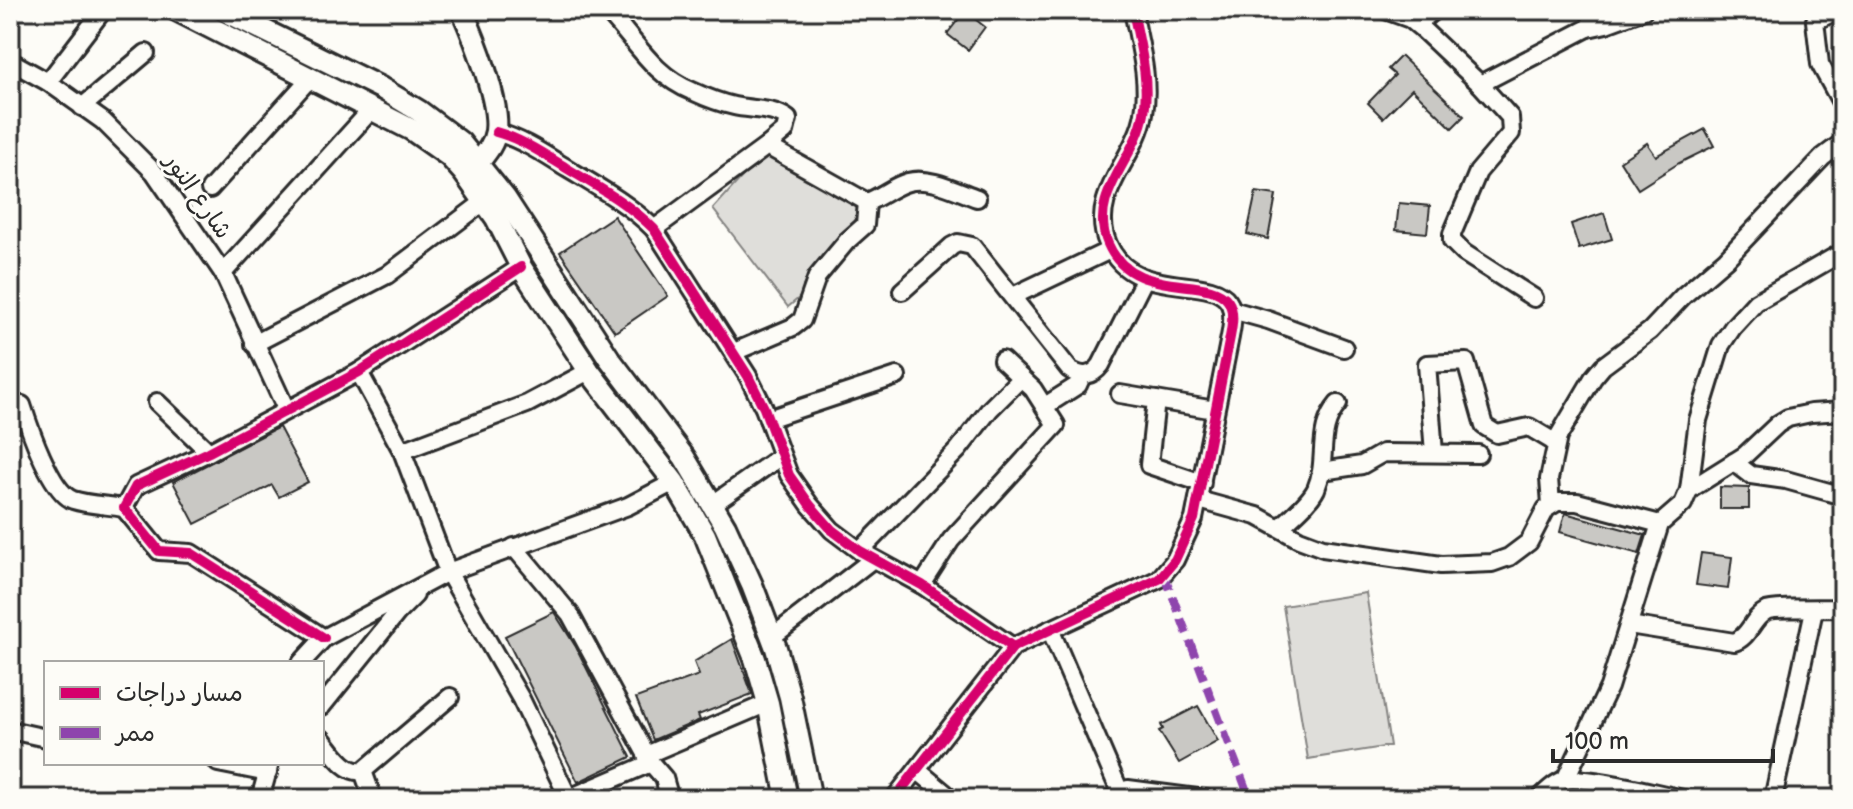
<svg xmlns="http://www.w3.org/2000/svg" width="1853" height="809" font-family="'Balsamiq Sans','Playpen Sans Arabic',sans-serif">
<rect width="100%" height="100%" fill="#fdfcf7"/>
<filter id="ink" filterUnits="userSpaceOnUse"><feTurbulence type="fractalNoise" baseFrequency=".0125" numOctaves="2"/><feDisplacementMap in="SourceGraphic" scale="16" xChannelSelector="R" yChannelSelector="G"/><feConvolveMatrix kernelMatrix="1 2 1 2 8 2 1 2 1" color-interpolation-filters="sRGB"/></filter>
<g filter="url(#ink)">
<!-- green -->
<g fill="#dfdeda" stroke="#858482" stroke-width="2">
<polygon points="761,156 772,156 858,206 861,222 839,236 803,286 806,292 788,307 713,209"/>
<polygon points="1366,593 1390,746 1308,759 1283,606"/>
</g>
<!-- building -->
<g fill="#c9c8c4" stroke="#2b2b2b" stroke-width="2">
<polygon points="965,11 985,27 968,50 947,34"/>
<polygon points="1401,56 1464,116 1452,128 1412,89 1383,118 1368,103 1395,75 1388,69"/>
<polygon points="1705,129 1714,146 1679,163 1638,189 1620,161 1647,143 1656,156"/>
<polygon points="1256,192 1276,195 1268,239 1247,234"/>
<polygon points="1399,203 1430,206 1427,233 1396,230"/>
<polygon points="1604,213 1612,239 1579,249 1571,224"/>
<polygon points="614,216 668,296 615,332 560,252"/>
<polygon points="279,427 308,482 279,497 272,485 195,524 173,482"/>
<polygon points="1720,487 1749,488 1749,509 1720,509"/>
<polygon points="1565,513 1645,535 1639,554 1560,532"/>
<polygon points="1701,553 1732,557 1728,589 1696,585"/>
<polygon points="554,612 576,647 631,757 578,782 505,636"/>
<polygon points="732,639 752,694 698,715 700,720 653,740 636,698 699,675 694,662"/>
<polygon points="1198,706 1218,741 1179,763 1159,731 1163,729 1161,725"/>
</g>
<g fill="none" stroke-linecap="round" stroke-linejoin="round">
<!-- minor casing -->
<g stroke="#2b2b2b" stroke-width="22">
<g id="minor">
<path d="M606,10C635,39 652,75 692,91C705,97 720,103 734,106C751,110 774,108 788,119L785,131L767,146L654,229"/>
<polyline points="1385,10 1410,19 1421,28 1480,84 1510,117 1511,133 1478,172 1452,234 1452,241 1464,253 1534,298"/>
<polyline points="1839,10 1815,21 1820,64 1843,106"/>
<polyline points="1417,24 1434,10"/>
<polyline points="1588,28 1606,24 1644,10"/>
<polyline points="10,61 48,82 103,121 154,172 223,273 286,409"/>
<polyline points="48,82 103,10"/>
<polyline points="1480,84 1588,28 1598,10"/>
<polyline points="82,107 146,53"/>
<path d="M496,132C522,139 545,155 568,169C598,187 629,204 654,229L748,376L764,408L789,475L810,505L832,530L860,551L922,585L1013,647"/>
<path d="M767,146L867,202C881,197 893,186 908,182C929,176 957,191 977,198"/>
<polyline points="210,189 311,77"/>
<polyline points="223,273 373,108"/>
<path d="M902,291L952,246L958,243L972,246L1069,369C1081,378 1092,377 1101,365L1145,278"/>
<polyline points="1013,296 1110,250"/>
<polyline points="1232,310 1268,320 1344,348"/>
<polyline points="254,344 387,275 485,201"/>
<polyline points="734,352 793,327 802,320 817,277 847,241 865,225 867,202"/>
<polyline points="359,372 402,451 448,572 521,699 569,799"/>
<polyline points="1120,394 1215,410"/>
<polyline points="1156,400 1149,465 1202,483"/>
<polyline points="157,402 209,452"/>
<path d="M22,405C29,427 51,492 73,500C88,505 108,505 124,508"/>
<polyline points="1045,406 1078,385 1082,376"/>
<polyline points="768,419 897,376"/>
<polyline points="402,451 527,404 589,371"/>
<polyline points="1434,453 1427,364 1466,362 1484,426 1497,434 1529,427 1556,443"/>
<polyline points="1734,462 1751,475 1786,480 1843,496"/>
<polyline points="1322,471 1362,465 1383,453 1478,454"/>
<polyline points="1689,490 1745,455 1778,424 1788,418 1811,413 1843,411"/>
<polyline points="1199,500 1257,516 1299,539 1323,548 1441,565 1492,563 1509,557 1529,542 1546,509 1557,502 1577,502 1660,524"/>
<polyline points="713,504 781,456"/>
<polyline points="1551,504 1549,479 1558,437 1593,378 1603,366 1650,331 1683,296 1726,259 1823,157 1843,142"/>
<path d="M1281,527C1292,516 1309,503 1316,489C1329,459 1315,431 1338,404"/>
<polyline points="514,547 570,614 651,763 664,778 670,799"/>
<polyline points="860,551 958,450 990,409 1021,378"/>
<polyline points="922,585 951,540 1056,425 1033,389 1002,360"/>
<path d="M1629,625L1734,642C1749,638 1752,618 1766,611C1773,607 1829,609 1843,608"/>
<polyline points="1050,629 1120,792"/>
<polyline points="772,637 873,559"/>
<polyline points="324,638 191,553 159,551 124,508 136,486 209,452 359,372 521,267"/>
<polyline points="301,663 324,638 448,572 628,506 674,482"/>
<polyline points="322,706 397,613 415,595"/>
<polyline points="10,730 46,738"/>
<path d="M322,739C332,751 345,774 363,771L450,697"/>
<polyline points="646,755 768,703"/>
<polyline points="218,763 268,773"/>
<polyline points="917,770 952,799"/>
<polyline points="363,771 373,799"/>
<polyline points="1565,780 1609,687 1660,524 1683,504 1689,490 1698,420 1721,345 1733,327 1756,302 1843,252"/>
<polyline points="569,798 651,763"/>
<polyline points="260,799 270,763"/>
<path d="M894,799L1013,647L1159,579L1175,560L1194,519L1230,337C1232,327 1235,311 1228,301C1209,273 1133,302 1108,244C1087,195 1137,158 1144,113C1150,79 1139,43 1133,10"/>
<polyline points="1111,799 1128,789 1205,799"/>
<path d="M1539,799C1546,792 1555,783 1564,780C1585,775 1659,794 1684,799"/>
<polyline points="1596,799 1599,783"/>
<polyline points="1773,799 1814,610"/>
</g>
</g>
<!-- major casing -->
<g stroke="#2b2b2b" stroke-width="26">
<g id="major">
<polyline points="176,10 412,130 449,156 464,173 496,218 521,267 589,371 674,482 705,535 755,659 768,703 787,799"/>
<polyline points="223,10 381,88 419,111 460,142 505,198 609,358 684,457 725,526 752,585 776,648 790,697 811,799"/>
<path d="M462,10C474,37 500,102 496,131C494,144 486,153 478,163"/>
</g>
</g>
<!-- minor -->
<use href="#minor" stroke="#fdfcf7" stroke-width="16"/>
<!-- major -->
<use href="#major" stroke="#fdfcf7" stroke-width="20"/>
<!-- quiet -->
<polyline stroke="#8e44ad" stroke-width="8" stroke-dasharray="16 8" stroke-linecap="butt" points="1164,574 1250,799"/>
<!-- cycleway casing -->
<g stroke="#fdfcf7" stroke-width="15">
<g id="cycleway">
<path d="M496,132C522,139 545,155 568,169C598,187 629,204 654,229L748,376L764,408L789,475L810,505L832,530L860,551L922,585L1013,647"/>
<polyline points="324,638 191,553 159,551 124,508 136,486 209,452 359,372 521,267"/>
<path d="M894,799L1013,647L1159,579L1175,560L1194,519L1230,337C1232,327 1235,311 1228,301C1209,273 1133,302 1108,244C1087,195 1137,158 1144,113C1150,79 1139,43 1133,10"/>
</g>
</g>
<!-- cycleway -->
<use href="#cycleway" stroke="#d6006c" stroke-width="10"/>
</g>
</g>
<g text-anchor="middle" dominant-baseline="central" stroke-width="6" stroke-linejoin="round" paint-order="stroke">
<!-- street labels -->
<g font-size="24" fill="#2b2b2b" stroke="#fdfcf7">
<text transform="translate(198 196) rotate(55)">شارع النور</text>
</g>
</g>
<!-- margin -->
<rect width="1853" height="809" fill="none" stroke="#fdfcf7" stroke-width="40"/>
<rect x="20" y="20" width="1813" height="769" fill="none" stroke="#2b2b2b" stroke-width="3" filter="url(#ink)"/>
<!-- legend -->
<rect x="44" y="661" width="280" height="104" fill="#fdfcf7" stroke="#a9a8a5" stroke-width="2"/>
<rect x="60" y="687" width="40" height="12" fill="#d6006c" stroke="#a9a8a5" stroke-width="2"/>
<text x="116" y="701" font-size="24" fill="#2b2b2b">مسار دراجات</text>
<rect x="60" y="727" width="40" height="12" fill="#8e44ad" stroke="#a9a8a5" stroke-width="2"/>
<text x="116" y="741" font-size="24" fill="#2b2b2b">ممر</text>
<!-- scale -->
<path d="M1553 749v12h220v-12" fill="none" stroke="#2b2b2b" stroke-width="4"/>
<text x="1565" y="749" font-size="24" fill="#2b2b2b" stroke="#fdfcf7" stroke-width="6" paint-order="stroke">100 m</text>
</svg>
